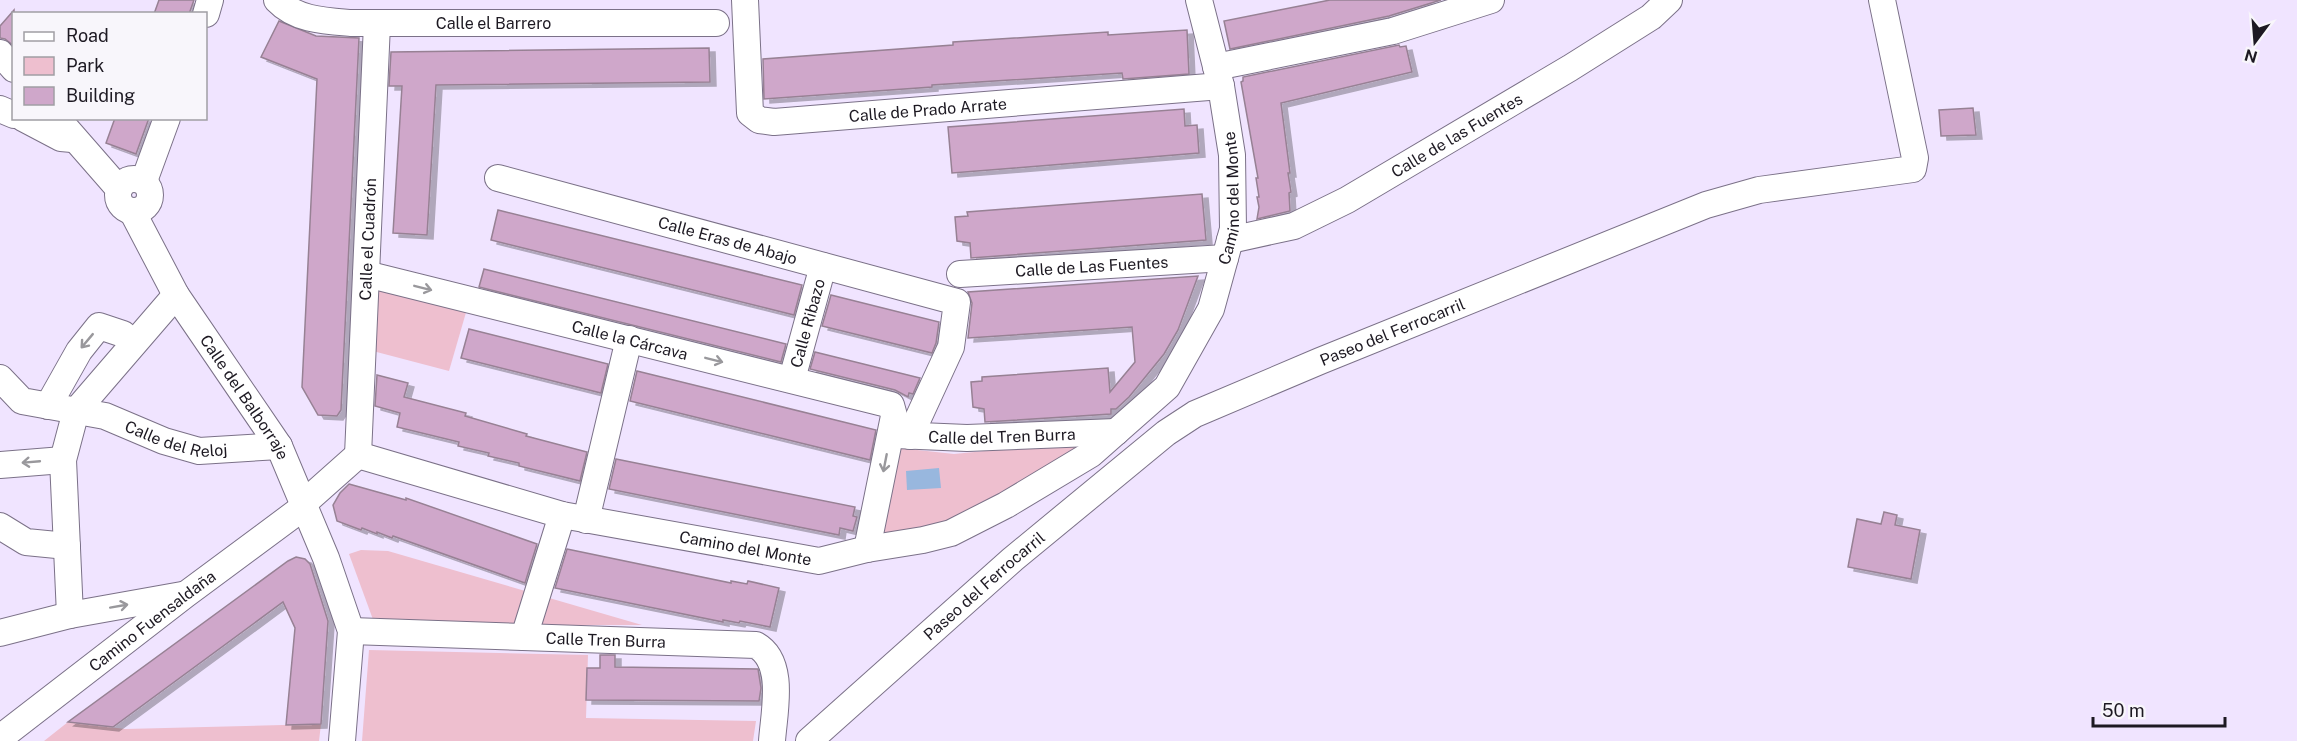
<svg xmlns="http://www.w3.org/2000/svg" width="2297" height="741" font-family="'Public Sans',sans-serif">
<defs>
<filter id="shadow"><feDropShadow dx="6" dy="4" stdDeviation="0" flood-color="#0004"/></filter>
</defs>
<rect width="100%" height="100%" fill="#f0e4ff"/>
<!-- green -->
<g fill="#eebfcf">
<polygon points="374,284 467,309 449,371 369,350"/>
<polygon points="1076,442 1078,449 935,532 881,539 899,448 954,454"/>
<polygon points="361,550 388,551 642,625 375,625 349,554"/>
<polygon points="369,650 588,655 586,718 756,721 753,741 362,741"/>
<polygon points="68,722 125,729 321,724 319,741 44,741"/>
</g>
<!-- water -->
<polygon fill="#98b7de" points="939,468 941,488 907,490 906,471"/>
<!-- building -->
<g fill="#cfa7ca" stroke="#978194" stroke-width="1.5" filter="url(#shadow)">
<polygon points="159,0 194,0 189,14 154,14"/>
<polygon points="1330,0 1441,0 1389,16 1230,49 1224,21"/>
<polygon points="14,10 14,46 5,39 0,38 0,26"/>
<polygon points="279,21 316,36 359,38 341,410 337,416 318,415 302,387 317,79 261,57"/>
<polygon points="1187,30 1189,74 1123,79 1122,73 932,85 932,87 764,99 763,59 953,45 953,42 1108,32 1108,35"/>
<polygon points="1399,45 1400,47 1406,46 1412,72 1281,103 1290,173 1288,173 1291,192 1289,193 1290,211 1257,219 1259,207 1257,197 1259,197 1256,178 1258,178 1241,82 1243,81 1243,77"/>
<polygon points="709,48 710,82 436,85 427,235 393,233 402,86 389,86 391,52"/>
<polygon points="1973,108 1976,135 1941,136 1939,110"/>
<polygon points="1184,109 1185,126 1197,125 1199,153 952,173 948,127"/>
<polygon points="115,118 149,118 136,154 106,143"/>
<polygon points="1202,194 1206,240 971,258 970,243 957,241 955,217 968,216 967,212"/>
<polygon points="498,210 802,285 794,315 491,240"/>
<polygon points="484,269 786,344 781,362 479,287"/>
<polygon points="1198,276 1178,330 1164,354 1129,397 1116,409 1111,409 1111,414 985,422 984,409 973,407 971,382 982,381 982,377 1108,368 1110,392 1135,362 1132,327 968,338 972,303 968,292"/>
<polygon points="831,295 939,322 936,343 932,353 822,326"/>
<polygon points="469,329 608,364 601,393 461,358"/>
<polygon points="815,352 920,378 913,394 909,393 908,397 895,390 810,369"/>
<polygon points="637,371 876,430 870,460 630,401"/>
<polygon points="377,375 408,383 404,397 466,413 465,416 527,434 526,436 587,452 580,481 519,466 519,463 488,456 489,453 458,446 459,442 397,427 400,413 375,406"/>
<polygon points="616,459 855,507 853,516 857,517 853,531 840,528 839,535 609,489"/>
<polygon points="349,484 406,500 406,498 537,544 525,583 393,536 392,538 377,532 377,534 362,528 361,530 337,521 333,505 340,493"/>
<polygon points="1884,512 1897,515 1895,525 1920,530 1911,579 1848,567 1857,519 1881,524"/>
<polygon points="567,549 731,583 731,581 747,584 748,581 779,588 770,627 740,621 739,623 723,620 723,622 555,588"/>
<polygon points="296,557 305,559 310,564 328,621 321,724 286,725 295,628 283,602 113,727 68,722 288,561"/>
<polygon points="600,655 615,655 615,667 758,669 761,688 759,701 586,700 587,668 600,668"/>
</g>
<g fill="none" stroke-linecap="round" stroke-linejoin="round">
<!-- minor casing -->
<g stroke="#7b7188" stroke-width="28">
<g id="minor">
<path id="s1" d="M277,0C296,20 325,21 351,23H716"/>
<path id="s2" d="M745,0L750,113L759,120L774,122L1221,86"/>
<polyline points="206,14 210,0"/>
<polyline points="0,53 14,69"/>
<polyline points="1216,67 1393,31 1491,0"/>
<polyline points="0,109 14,115"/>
<polyline points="23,118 61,138 72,139"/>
<polyline points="57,118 119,189"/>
<path id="s3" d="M498,178L957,302L951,347L910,436"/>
<circle cx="134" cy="195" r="16"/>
<polyline points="144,181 167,118"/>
<path id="s4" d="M132,211L176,295L279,446L326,558L351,631L342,741"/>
<path id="s5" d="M1230,240L1294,226L1347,200L1570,68L1651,17L1669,0"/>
<path id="s6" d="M366,274L891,405L894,416L867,549"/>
<path id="s7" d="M960,274L1225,258"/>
<path id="s8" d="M0,378L22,401L105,416L164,441L199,451L279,446"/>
<path id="s9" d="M792,379L823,266"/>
<polyline points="48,406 79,351 99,326 123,334 133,344"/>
<path id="s10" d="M896,435L967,438L1116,432"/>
<path id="s11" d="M358,455L562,515L819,561L867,549L923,540L951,533L1006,505L1091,454L1167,387L1211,309L1233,229L1232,155L1221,86L1199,0"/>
<path id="s12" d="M358,455L377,24"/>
<polyline points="0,465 63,460"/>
<polyline points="304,503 358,455"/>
<polyline points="586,520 629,339"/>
<polyline points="0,526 26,542 67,546"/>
<polyline points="70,615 63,460 76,411 176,295"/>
<path id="s13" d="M351,631L756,645C786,662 774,712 772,741"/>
<polyline points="0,633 70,615 182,595"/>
<polyline points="524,637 562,515"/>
<path id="s14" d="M0,738L185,595L305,506"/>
<path id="s15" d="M809,741L1013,559L1166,433L1195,414L1320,361L1706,205L1759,190L1913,169L1915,158L1882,0"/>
</g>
</g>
<!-- minor -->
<use href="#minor" stroke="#fff" stroke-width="26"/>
</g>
<!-- one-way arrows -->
<defs><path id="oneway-shaft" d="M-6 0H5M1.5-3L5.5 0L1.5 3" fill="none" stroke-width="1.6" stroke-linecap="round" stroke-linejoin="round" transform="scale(1.5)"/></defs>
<g stroke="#99989c">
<use href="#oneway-shaft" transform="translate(423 288) rotate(14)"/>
<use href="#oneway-shaft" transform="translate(87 341) rotate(130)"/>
<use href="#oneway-shaft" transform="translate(714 360) rotate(14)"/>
<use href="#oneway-shaft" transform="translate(31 462) rotate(175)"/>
<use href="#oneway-shaft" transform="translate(885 463) rotate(101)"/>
<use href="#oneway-shaft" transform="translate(119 606) rotate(-10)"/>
</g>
<g text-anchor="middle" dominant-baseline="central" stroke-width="4.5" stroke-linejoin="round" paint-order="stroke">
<!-- street labels -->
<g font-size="16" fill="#1d1922" stroke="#f8f6fb">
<text stroke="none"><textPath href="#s1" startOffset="222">Calle el Barrero</textPath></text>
<text stroke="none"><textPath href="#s2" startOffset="294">Calle de Prado Arrate</textPath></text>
<text stroke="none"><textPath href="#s5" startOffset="252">Calle de las Fuentes</textPath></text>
<text stroke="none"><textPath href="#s11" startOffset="1074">Camino del Monte</textPath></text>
<text stroke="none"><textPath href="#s12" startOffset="216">Calle el Cuadrón</textPath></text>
<text stroke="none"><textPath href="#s3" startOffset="238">Calle Eras de Abajo</textPath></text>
<text stroke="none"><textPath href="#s7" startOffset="132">Calle de Las Fuentes</textPath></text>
<text stroke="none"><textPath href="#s9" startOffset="58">Calle Ribazo</textPath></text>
<text stroke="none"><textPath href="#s15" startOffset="720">Paseo del Ferrocarril</textPath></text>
<text stroke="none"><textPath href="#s6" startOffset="272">Calle la Cárcava</textPath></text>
<text stroke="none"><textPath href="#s4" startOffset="218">Calle del Balborraje</textPath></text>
<text stroke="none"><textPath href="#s8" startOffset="192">Calle del Reloj</textPath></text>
<text stroke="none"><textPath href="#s10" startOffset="106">Calle del Tren Burra</textPath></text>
<text stroke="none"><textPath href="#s11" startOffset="399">Camino del Monte</textPath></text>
<text stroke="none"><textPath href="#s15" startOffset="234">Paseo del Ferrocarril</textPath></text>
<text stroke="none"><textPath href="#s14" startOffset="192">Camino Fuensaldaña</textPath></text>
<text stroke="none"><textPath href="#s13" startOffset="255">Calle Tren Burra</textPath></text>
</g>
</g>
<!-- legend -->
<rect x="12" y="12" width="195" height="108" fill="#f8f6fb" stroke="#a09ea4" stroke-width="1.5"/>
<rect x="24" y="32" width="30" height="9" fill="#ffffff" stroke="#a09ea4" stroke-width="1.5"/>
<text x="66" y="42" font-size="18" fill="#1d1922">Road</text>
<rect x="24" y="57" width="30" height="18" fill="#eebfcf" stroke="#a09ea4" stroke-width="1.5"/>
<text x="66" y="72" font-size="18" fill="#1d1922">Park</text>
<rect x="24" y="87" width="30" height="18" fill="#cfa7ca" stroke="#a09ea4" stroke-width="1.5"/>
<text x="66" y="102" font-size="18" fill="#1d1922">Building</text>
<!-- north arrow -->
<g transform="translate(2255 42) rotate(196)" stroke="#f8f6fb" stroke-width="4.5" paint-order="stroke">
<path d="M0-4.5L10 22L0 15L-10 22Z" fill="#1d1922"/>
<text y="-9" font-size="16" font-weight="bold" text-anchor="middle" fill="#1d1922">N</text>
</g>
<!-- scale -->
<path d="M2093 717v9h132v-9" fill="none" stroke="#1d1922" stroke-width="3"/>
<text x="2102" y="717" font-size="18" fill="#1d1922" stroke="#f8f6fb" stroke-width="4.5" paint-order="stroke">50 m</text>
</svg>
